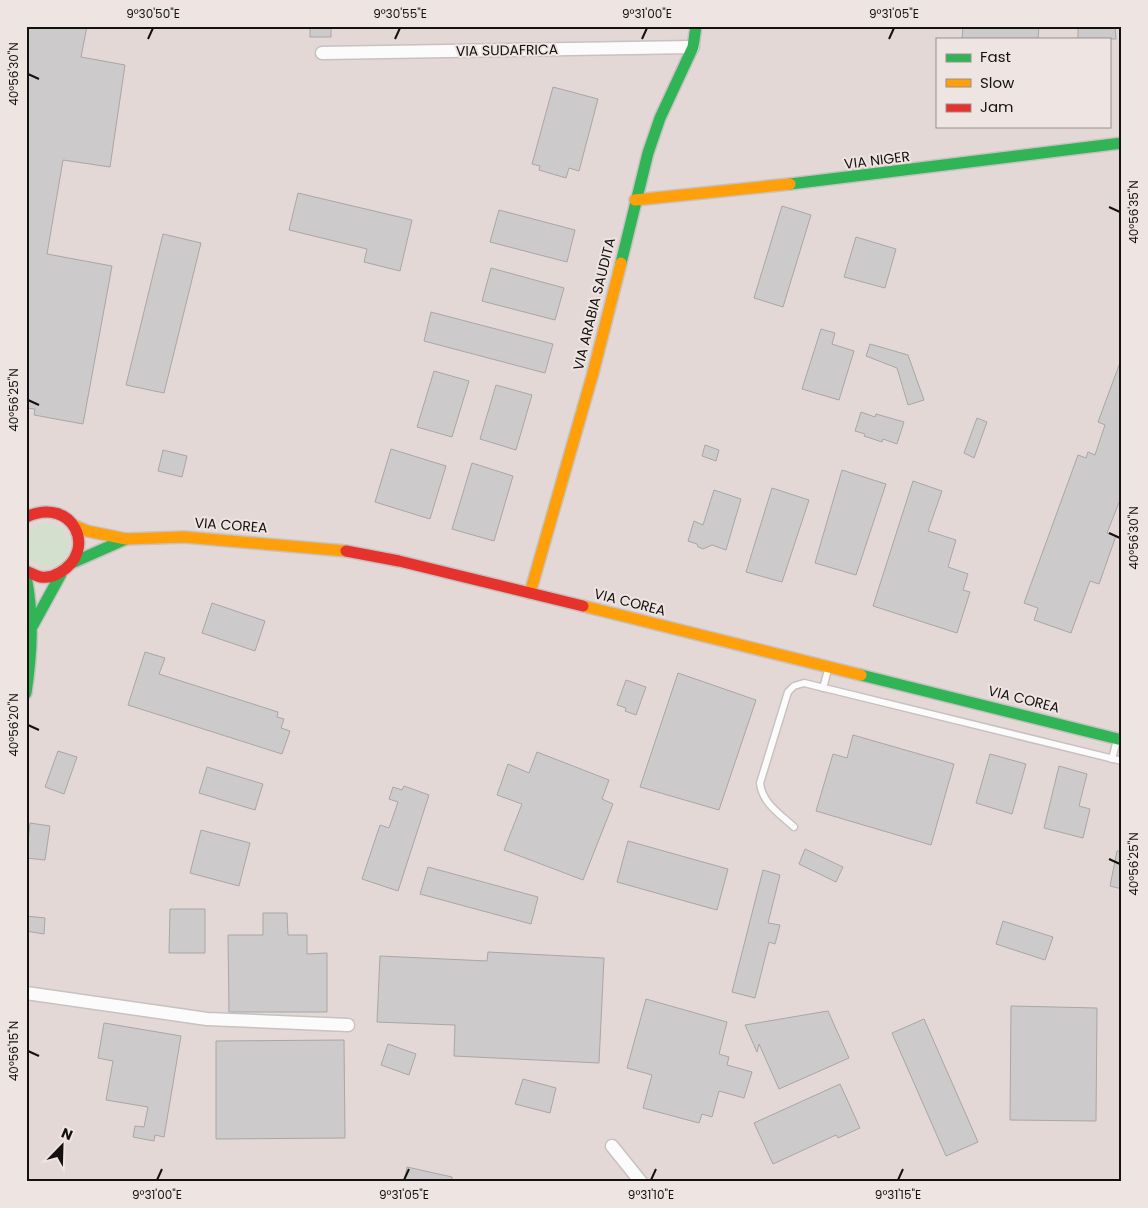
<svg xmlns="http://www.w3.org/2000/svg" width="1148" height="1208" font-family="Poppins,sans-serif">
<rect width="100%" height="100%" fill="#ebe6e5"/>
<!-- built -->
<path fill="#e3d8d5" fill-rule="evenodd" d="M26,26H1122V1182H26ZM937,39H1109V126H937Z"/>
<!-- green -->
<circle fill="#d3e0ce" cx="47" cy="545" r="22"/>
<!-- building -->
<g fill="#cccacb" stroke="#a8a6a7">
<polygon points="26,26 87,26 81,57 125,65 110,167 63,160 47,254 112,266 83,424 34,415 35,409 26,408"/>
<rect x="310" y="26" width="21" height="11"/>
<polygon points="963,26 1039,26 1038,39 962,39"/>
<polygon points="1078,26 1115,26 1116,39 1078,39"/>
<polygon points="553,87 598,99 579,171 569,168 566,178 539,170 540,166 532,164"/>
<polygon points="298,193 412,220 400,271 364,262 367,249 289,230"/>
<polygon points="782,206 811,215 783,307 754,298"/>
<polygon points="499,210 575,230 567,262 490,242"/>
<polygon points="163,234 201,243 164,393 126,385"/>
<polygon points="856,237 896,249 885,288 844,277"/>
<polygon points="491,268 564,288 555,320 482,301"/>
<polygon points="431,312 553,344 545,373 424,341"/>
<polygon points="821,329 835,333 832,344 854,351 839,400 802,389"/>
<polygon points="870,344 908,355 924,400 908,405 897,368 866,356"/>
<polygon points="1121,360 1122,495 1107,533 1116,536 1099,584 1090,581 1071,633 1034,620 1038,608 1024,603 1078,455 1086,458 1088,452 1095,455 1105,425 1098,422"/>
<polygon points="434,371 469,381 452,437 417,427"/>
<polygon points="496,385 532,395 516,450 480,439"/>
<polygon points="861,412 875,417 876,414 904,422 897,444 883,439 882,442 864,436 865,434 855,431"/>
<polygon points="977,418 987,422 974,458 964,453"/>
<polygon points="705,445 719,450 716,461 702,456"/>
<polygon points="391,449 446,466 430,519 375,502"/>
<polygon points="163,450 187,456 182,477 158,471"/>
<polygon points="472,463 513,476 494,541 452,529"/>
<polygon points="842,470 886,484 856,575 815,563"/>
<polygon points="913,481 942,491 928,531 956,540 948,567 968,574 963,590 970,592 957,633 873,606"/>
<polygon points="772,488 809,500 782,582 746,572"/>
<polygon points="714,490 741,499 726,550 712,545 703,549 698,547 697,544 688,541 694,521 703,525"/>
<polygon points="212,603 265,621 255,651 202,633"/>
<polygon points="145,652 165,658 159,674 278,712 277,717 284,719 281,728 290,731 282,754 128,705"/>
<polygon points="678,673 756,700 719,810 640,787"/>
<polygon points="626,680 646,687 636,715 625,711 626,708 617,705"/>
<polygon points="853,735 954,764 931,845 816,811 833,754 847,758"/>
<polygon points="58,751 77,757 64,794 45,787"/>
<polygon points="537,752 609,780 602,799 613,804 583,880 504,850 522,804 497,795 508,764 529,773"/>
<polygon points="990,754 1026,764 1012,814 976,803"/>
<polygon points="1059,766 1087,774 1079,806 1090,809 1083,838 1044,828"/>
<polygon points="207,767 263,784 255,810 199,793"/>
<polygon points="404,786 429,795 398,891 362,879 380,825 389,828 398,802 389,799 393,787 402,790"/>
<polygon points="30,823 50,826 45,860 26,858"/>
<polygon points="201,830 250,843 239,886 190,873"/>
<polygon points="628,841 728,869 717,910 617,882"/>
<polygon points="805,849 843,867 836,882 799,864"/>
<polygon points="1117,851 1122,851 1122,889 1110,886"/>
<polygon points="428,867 538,897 531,924 420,894"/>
<polygon points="763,870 780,875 768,923 780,925 775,944 769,942 755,998 732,992"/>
<polygon points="170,909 205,909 205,953 169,953"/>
<polygon points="263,913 287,913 288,935 307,935 307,954 327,953 327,1012 229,1012 228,935 263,935"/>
<polygon points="26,916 45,918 44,934 26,931"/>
<polygon points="1003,921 1053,937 1045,960 996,944"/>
<polygon points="488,952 604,958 599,1063 454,1056 455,1025 377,1022 380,956 487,961"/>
<polygon points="646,999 727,1022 719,1054 729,1057 727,1065 752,1072 744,1098 719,1091 712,1117 702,1114 699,1123 643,1108 652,1075 627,1068"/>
<polygon points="1011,1006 1097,1008 1096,1121 1010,1120"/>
<polygon points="828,1011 849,1058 779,1089 759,1044 757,1052 745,1025"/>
<polygon points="924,1019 978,1142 946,1156 892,1033"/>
<polygon points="104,1023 181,1036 164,1137 155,1135 154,1141 133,1137 135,1126 144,1127 148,1107 106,1100 113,1061 98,1058"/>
<polygon points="344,1040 345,1138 216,1139 216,1041"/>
<polygon points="388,1044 416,1054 409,1075 381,1065"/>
<polygon points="523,1079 556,1088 550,1113 515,1104"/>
<polygon points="840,1084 860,1128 838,1138 836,1135 773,1164 754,1123"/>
<polygon points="407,1167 452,1177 452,1182 404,1182"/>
</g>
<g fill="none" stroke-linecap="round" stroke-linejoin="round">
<!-- lane casing -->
<g stroke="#c6c2c1" stroke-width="9">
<g id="lane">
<polyline points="823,688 828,670"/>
<polyline points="1112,759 1117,740"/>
<path d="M794,827C780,814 762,803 760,783L788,692L794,686L804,683L1122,761"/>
</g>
</g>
<!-- street casing -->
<g stroke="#c6c2c1" stroke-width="15">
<g id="street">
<polyline points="322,53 693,47"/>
<polyline points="26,993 207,1019 348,1025"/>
<polyline points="612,1146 641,1182"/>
</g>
</g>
<!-- fast casing -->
<g stroke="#c6c2c1" stroke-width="14">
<g id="fast">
<polyline points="790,184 1122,143"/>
<polyline points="621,263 648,153 660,118 693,47 696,26"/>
<polyline points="74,562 126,539"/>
<path d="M26,576C34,616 32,653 26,693"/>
<polyline points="33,625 61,574"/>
<polyline points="861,675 1122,740"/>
</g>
</g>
<!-- slow casing -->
<g stroke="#c6c2c1" stroke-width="14">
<g id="slow">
<polyline points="635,200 790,184"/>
<polyline points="73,525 87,531 126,539 184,537 346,551"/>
<polyline points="530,593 593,373 621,263"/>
<polyline points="583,606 861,675"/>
</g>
</g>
<!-- jam casing -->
<g stroke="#c6c2c1" stroke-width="14">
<g id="jam">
<path d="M26,517C73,495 99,551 59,573C54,576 47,578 41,577C36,576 31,573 26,571"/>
<polyline points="346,551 399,561 583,606"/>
</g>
</g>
<!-- lane -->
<use href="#lane" stroke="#fcfbfb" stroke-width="6"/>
<!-- street -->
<use href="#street" stroke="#fcfbfb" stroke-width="12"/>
<!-- fast -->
<use href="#fast" stroke="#30b455" stroke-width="11"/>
<!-- slow -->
<use href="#slow" stroke="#ff9f0a" stroke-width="11"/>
<!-- jam -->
<use href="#jam" stroke="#e5322d" stroke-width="11"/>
</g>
<!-- ticks -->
<path fill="none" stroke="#141110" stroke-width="2" d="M148,39L153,28M395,39L400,28M642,39L647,28M889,39L894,28M28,74L39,79M1109,207L1120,212M28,400L39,405M1109,533L1120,538M28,725L39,730M1109,859L1120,864M28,1051L39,1056M157,1180L162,1169M404,1180L409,1169M651,1180L656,1169M898,1180L903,1169"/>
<g text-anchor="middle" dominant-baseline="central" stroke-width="4" stroke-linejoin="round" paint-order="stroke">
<!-- street labels -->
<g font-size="14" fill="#141110" stroke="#eee5e2">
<text transform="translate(507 50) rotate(-1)">VIA SUDAFRICA</text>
<text transform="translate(877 160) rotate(-7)">VIA NIGER</text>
<text transform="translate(594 304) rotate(-76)">VIA ARABIA SAUDITA</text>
<text transform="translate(231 525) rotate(4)">VIA COREA</text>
<text transform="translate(630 602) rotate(14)">VIA COREA</text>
<text transform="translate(1024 699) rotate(14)">VIA COREA</text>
</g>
</g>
<!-- border -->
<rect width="1148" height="1208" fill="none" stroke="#eee5e2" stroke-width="55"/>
<!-- legend -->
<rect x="936" y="38" width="175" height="90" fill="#eee5e2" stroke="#97908e"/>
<rect x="946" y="54" width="25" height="8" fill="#30b455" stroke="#97908e"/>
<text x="980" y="62" font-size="15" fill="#141110">Fast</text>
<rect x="946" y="79" width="25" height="8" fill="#ff9f0a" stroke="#97908e"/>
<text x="980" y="88" font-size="15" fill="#141110">Slow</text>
<rect x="946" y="104" width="25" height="8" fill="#e5322d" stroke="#97908e"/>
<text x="980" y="112" font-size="15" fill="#141110">Jam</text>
<!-- north arrow -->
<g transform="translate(62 1146) rotate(23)" stroke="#eee5e2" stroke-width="4" paint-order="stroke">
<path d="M0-4L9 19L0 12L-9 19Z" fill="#141110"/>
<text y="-8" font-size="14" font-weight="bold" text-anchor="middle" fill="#141110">N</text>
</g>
<rect x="28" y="28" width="1092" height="1152" fill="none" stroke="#141110" stroke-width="2"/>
<g font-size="12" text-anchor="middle" fill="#141110">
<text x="153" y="18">9°30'50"E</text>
<text x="400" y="18">9°30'55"E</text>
<text x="647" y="18">9°31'00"E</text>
<text x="894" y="18">9°31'05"E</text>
<text transform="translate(14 74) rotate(-90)" y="4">40°56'30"N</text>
<text transform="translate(1134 212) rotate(-90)" y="4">40°56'35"N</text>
<text transform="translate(14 400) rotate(-90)" y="4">40°56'25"N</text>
<text transform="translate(1134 538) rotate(-90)" y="4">40°56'30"N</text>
<text transform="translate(14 725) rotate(-90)" y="4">40°56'20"N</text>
<text transform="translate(1134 864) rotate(-90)" y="4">40°56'25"N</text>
<text transform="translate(14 1051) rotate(-90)" y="4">40°56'15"N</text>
<text x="157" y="1199">9°31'00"E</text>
<text x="404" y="1199">9°31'05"E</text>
<text x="651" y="1199">9°31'10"E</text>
<text x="898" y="1199">9°31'15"E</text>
</g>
</svg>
